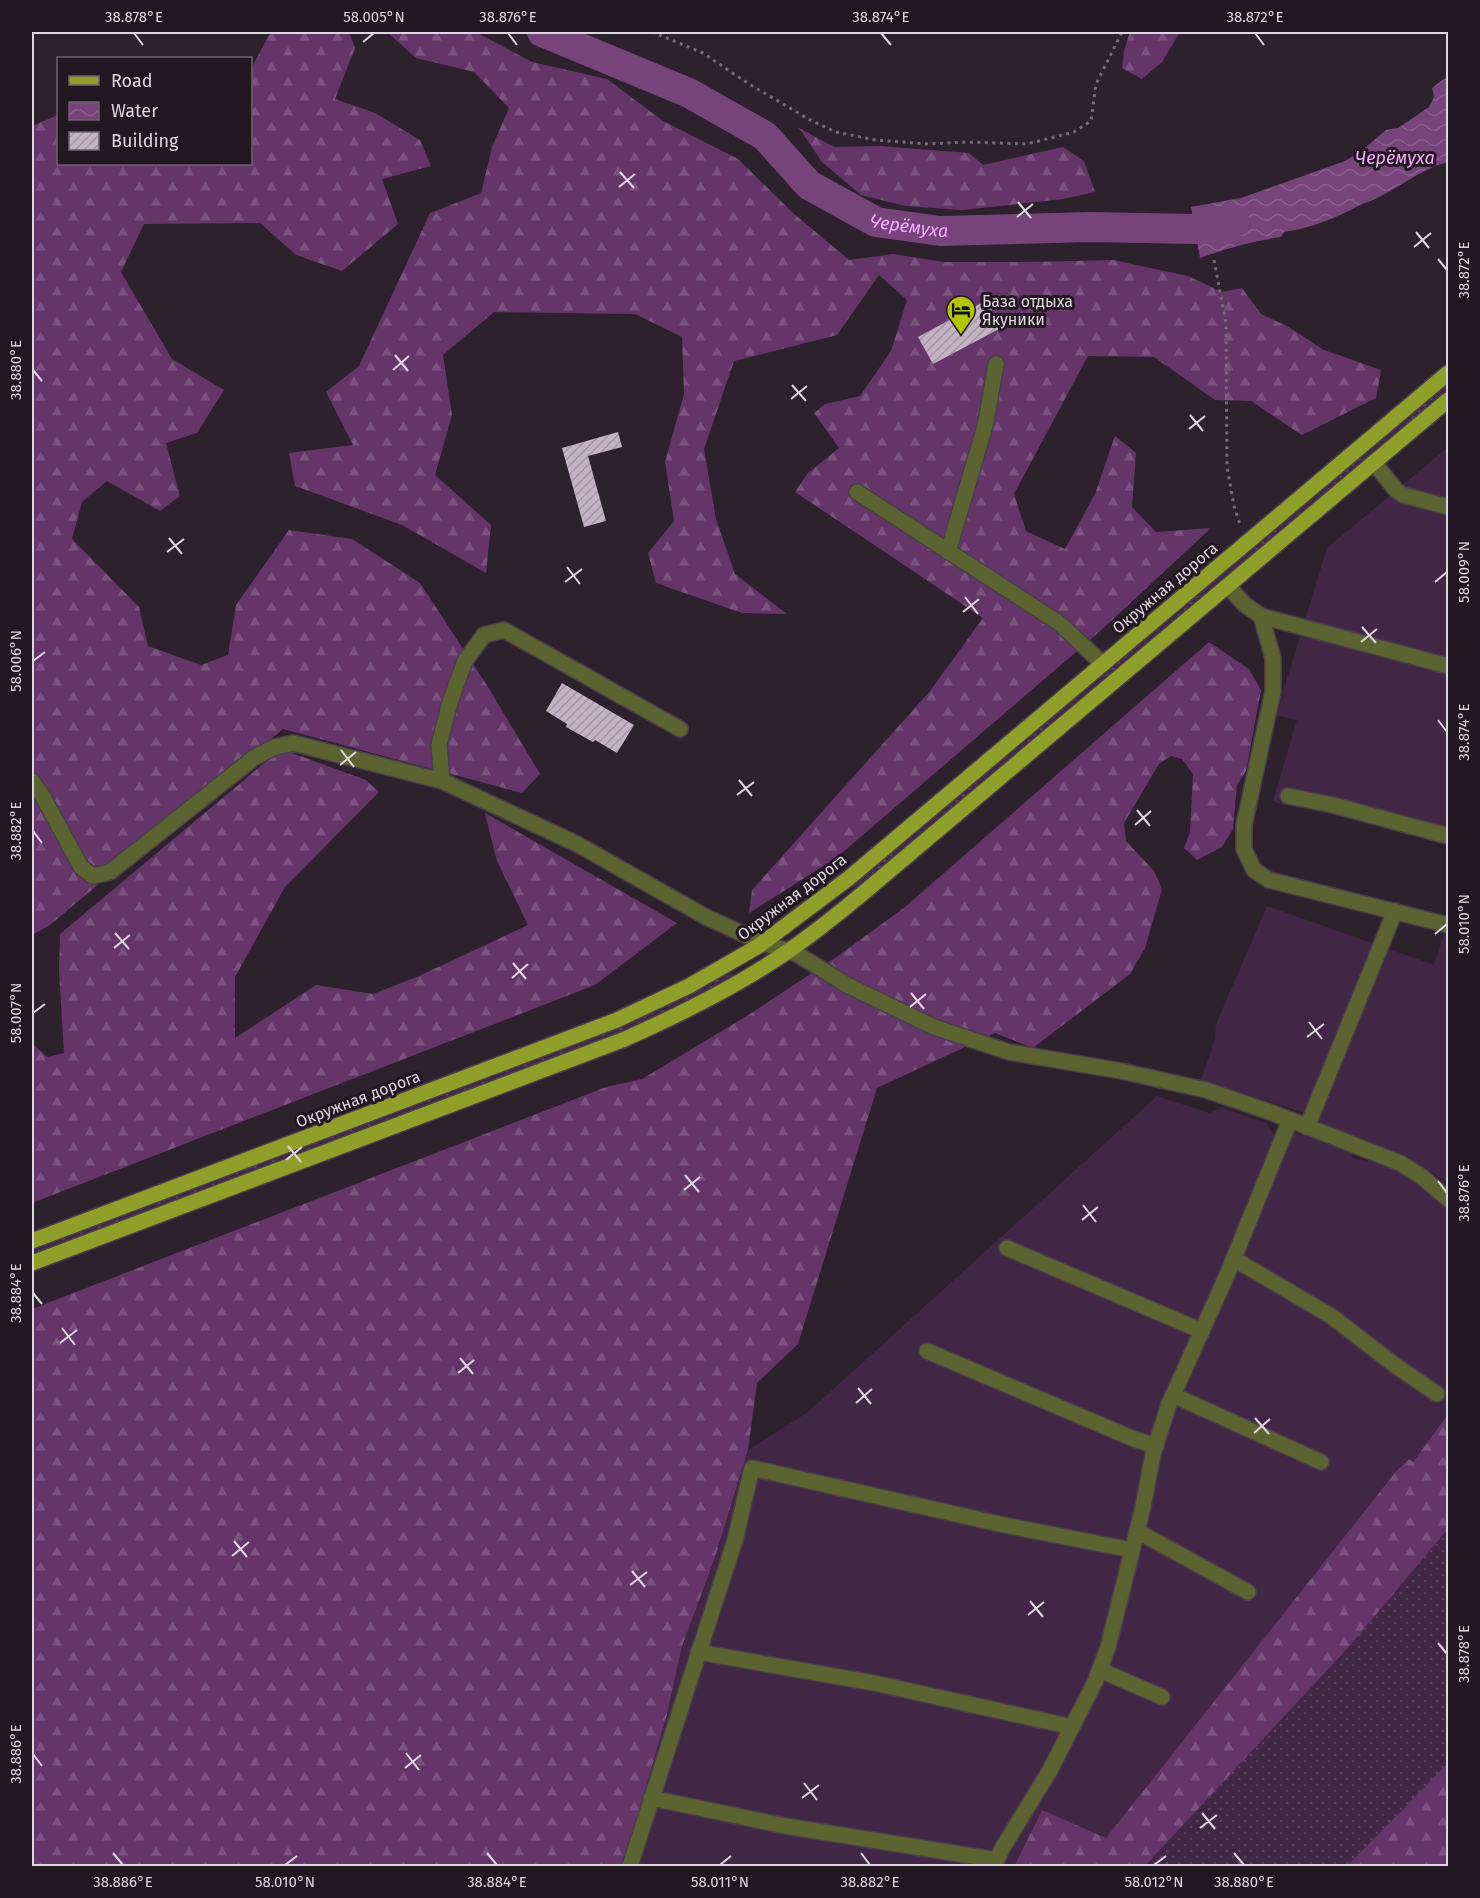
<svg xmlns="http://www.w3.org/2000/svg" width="1480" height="1898" font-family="'Fira Sans',sans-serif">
<defs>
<pattern id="grass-dots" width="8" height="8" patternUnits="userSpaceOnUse" patternTransform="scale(1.5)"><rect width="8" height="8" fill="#422645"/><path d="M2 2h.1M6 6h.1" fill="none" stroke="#5d4560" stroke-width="1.8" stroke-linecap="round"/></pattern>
<pattern id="forest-firs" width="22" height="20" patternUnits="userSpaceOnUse" patternTransform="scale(1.5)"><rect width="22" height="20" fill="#65356a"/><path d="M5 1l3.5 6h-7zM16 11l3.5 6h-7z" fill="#7b527f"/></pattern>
<pattern id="water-waves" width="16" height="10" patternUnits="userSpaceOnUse" patternTransform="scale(1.5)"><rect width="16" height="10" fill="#76447a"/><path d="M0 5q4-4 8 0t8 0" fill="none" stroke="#895e8d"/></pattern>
<pattern id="building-hatch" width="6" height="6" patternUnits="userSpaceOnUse" patternTransform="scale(1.5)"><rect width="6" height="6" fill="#c3b3c4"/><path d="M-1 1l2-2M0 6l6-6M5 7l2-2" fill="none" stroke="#a396a4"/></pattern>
</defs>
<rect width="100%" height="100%" fill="#2d212e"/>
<!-- grass -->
<g fill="url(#grass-dots)">
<polygon points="1448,383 1448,390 855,889 852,886 854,884"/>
<polygon points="731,972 733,976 658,1016 587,1046 32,1255 32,1249 585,1041 656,1011"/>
<polygon points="1448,1529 1448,1763 1347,1866 1145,1866 1347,1649"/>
</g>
<!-- forest -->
<g fill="url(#forest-firs)">
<polygon points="277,32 349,32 355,48 335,99 375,113 420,140 431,166 382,179 398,224 342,271 296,255 260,223 144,224 121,272 172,359 224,390 197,433 166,443 180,496 160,511 107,481 82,502 72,539 139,607 148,646 201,665 228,655 236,605 289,530 352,539 420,583 488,687 540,774 522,793 283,729 50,925 32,935 32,126 58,115 58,164 250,164 251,69 269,35"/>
<polygon points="387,32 476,32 532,62 607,79 663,121 738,159 793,213 849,260 893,254 944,262 1029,262 1113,260 1188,276 1222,292 1242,288 1261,314 1287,326 1324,350 1381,370 1376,398 1302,435 1251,401 1215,400 1154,357 1088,356 1014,494 1026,531 1065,549 1095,494 1115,436 1136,453 1132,507 1156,532 1211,528 1098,633 836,858 749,913 752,890 930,691 983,618 795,492 807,474 839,448 814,413 825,404 860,396 891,351 907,300 879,275 837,335 734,361 704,449 716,519 735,574 787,614 742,613 656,583 648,553 674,521 665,462 684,394 682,337 635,314 494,312 443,355 452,415 435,475 491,525 486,573 402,525 295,486 289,453 353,445 326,392 359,366 430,213 481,193 492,147 509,108 474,72 416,58"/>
<polygon points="1130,32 1180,32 1162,62 1142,79 1122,68 1124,51"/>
<polygon points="799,128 834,147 880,146 969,153 983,165 1063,147 1084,161 1095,192 1063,199 962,210 905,206 861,195 822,162"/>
<polygon points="1209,642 1249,669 1261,690 1246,771 1237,785 1233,829 1222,847 1197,860 1184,848 1190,832 1193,774 1182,759 1171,756 1159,764 1124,823 1126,841 1154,871 1162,889 1145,948 1130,974 1033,1048 995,1033 877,1088 798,1344 757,1383 748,1450 715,1558 682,1647 667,1715 623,1866 32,1866 32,1309 606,1087 642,1079 750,1014 838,956 905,907"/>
<polygon points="281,749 366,780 379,792 285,887 235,977 235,1038 316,985 373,994 419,976 528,925 497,861 485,813 677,923 595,985 32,1203 32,1043 47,1057 64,1053 59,971 60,934"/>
<polygon points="1448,1414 1448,1529 1347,1649 1145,1866 1014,1866 1042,1810 1398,1469 1409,1459 1413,1461"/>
<polygon points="1448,1763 1448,1866 1347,1866"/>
</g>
<!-- garden -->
<g fill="#422645">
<polygon points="1448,447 1448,845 1315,810 1283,805 1273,801 1297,720 1276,715 1327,548"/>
<polygon points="1267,906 1434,965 1444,934 1448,935 1448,1183 1408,1157 1372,1142 1319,1123 1318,1117 1201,1080 1215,1039 1216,1024"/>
<path d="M1157,1096L1209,1113L1222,1108L1266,1123L1275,1136L1292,1132L1353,1153L1351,1157C1361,1161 1372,1160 1383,1164C1408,1172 1430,1190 1448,1208V1414L1413,1462L1409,1459L1398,1469L1106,1838L1042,1810L1014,1866H623L667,1715L682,1647L715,1558L748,1450L808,1412Z"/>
</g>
<!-- water -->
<path fill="url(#water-waves)" d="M1448,76V162C1425,167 1403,185 1381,196C1374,200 1366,202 1360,205C1336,218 1311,228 1284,232L1281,237C1253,241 1227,248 1200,258L1191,207L1241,198L1345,161L1360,152L1386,130L1398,128L1429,107L1434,97L1432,88Z"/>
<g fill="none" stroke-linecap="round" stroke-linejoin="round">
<!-- river -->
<path stroke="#76447a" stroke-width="30" id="s1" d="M542,32L689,93L765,136L809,185L876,222L940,231L1090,227L1195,229L1235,222"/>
</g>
<!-- building -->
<g fill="url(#building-hatch)">
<polygon points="987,300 1001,328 933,364 918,337"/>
<polygon points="618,432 622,447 588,456 606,521 584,527 562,448"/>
<polygon points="562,683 634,725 617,753 595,740 593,742 566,727 567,724 546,711"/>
</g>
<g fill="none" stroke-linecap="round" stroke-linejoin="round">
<!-- minor casing -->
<g stroke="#493e4a" stroke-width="18">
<g id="minor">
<polyline points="1374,463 1396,490 1403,495 1448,507"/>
<polyline points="857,492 1059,623 1103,664"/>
<polyline points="948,552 985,426 996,364"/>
<polyline points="1228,586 1244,604 1261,616 1448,666"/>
<polyline points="1261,616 1273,658 1273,691 1244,825 1244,849 1254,870 1269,880 1448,925"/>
<polyline points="32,781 42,795 81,867 93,876 110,872 255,757 275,747 293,743 442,781 577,844 706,917 763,943 797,954 847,985 934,1027 1009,1052 1121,1071 1206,1090 1270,1112 1400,1163 1421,1176 1448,1199"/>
<polyline points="442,781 439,745 450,702 465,661 484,635 504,630 680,729"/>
<polyline points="1288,796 1333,805 1448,836"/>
<polyline points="1307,1127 1395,911"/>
<polyline points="1007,1248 1202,1331"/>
<polyline points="1234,1259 1331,1316 1396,1366 1437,1394"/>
<polyline points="927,1351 1134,1439 1156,1446"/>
<polyline points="1173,1395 1321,1462"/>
<polyline points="1137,1531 1248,1592"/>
<polyline points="698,1652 874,1683 1072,1727"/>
<polyline points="1100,1670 1162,1697"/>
<polyline points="651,1798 785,1826 997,1860"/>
<polyline points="630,1866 735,1540 752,1468 1004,1525 1132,1550"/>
<polyline points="994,1866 1003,1847 1049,1772 1095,1682 1108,1647 1143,1507 1153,1454 1169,1404 1227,1275 1290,1120"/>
</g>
</g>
<!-- major casing -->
<g stroke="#493e4a" stroke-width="18">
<g id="major">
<polyline points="32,1241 617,1020 689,986 757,947 849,878 1448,373"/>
<path d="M32,1263L625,1039C674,1017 722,994 767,965C801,944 832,919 862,894L1448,400"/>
</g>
</g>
<!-- path -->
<g stroke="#766b77" stroke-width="3" stroke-dasharray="3 4.5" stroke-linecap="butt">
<polyline points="652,32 703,53 749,84 812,121 836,132 875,140 928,144 966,142 1027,144 1074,132 1091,121 1096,84 1122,32"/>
<polyline points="1214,260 1226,323 1227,467 1234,506 1241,527"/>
</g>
<!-- minor -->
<use href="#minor" stroke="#5b6331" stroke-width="15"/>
<!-- major -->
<use href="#major" stroke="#909f2a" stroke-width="15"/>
</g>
<!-- ticks -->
<path fill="none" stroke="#dfd7e0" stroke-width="2" d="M134,33L143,45M508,33L517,45M881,33L891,45M1255,33L1264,45M363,42L374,33M620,172L634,188M619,187L635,174M1018,202L1031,218M1017,217L1033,204M1416,232L1429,248M1414,247L1431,233M1438,259L1447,270M395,355L408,371M33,370L42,381M393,370L409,356M792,385L806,401M791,399L807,386M1190,415L1203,431M1189,429L1205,416M169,538L182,554M167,552L184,539M567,567L580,584M565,582L582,569M1435,582L1447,572M965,597L978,614M963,612L979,599M1362,627L1376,643M1361,642L1377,629M33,661L45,652M1438,720L1447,732M341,750L354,767M340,765L356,752M739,780L752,796M737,795L754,782M1137,810L1150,826M1135,825L1151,811M33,831L42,843M115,933L129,949M1435,934L1447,924M114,948L130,935M513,963L526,979M512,978L528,964M911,993L924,1009M910,1007L926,994M33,1013L45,1004M1309,1022L1322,1039M1307,1037L1324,1024M288,1146L301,1162M286,1160L302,1147M685,1175L699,1192M1438,1181L1447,1193M684,1190L700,1177M1083,1205L1096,1222M1082,1220L1098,1207M33,1293L42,1304M62,1328L75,1345M60,1343L77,1330M460,1358L473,1374M458,1373L474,1360M858,1388L871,1404M856,1403L872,1389M1255,1418L1269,1434M1254,1433L1270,1419M234,1541L247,1557M232,1556L249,1542M632,1571L645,1587M630,1585L647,1572M1030,1601L1043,1617M1028,1615L1044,1602M1438,1643L1447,1654M406,1753L419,1770M33,1754L42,1766M405,1768L421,1755M804,1783L817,1800M802,1798L819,1785M1202,1813L1215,1829M1200,1828L1217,1815M113,1853L123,1865M487,1853L497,1865M861,1853L870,1865M1234,1853L1244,1865M285,1865L297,1856M720,1865L731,1856M1154,1865L1166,1856"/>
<!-- icons -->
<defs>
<g id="hotel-pin" transform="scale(1.5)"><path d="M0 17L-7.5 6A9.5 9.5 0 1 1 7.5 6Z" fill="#b1c500" stroke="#231724"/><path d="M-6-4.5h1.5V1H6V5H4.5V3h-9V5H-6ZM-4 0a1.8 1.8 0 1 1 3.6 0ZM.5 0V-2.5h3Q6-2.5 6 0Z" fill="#111"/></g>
</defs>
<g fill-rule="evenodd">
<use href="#hotel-pin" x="961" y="310"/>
</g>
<g text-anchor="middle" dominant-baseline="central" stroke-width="6" stroke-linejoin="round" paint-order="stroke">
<!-- poi labels -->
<g font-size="16" fill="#dfd7e0" stroke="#231724" text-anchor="start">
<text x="982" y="301">База отдыха<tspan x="982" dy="18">Якуники</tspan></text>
</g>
<!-- street labels -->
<g font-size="16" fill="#dfd7e0" stroke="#231724">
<text transform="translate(1165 588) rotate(-40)">Окружная дорога</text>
<text transform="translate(792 897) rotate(-37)">Окружная дорога</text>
<text transform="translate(358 1099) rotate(-21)">Окружная дорога</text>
</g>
<!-- water labels -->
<g font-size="18" font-style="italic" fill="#f6adfc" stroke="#231724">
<text x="1395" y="158">Черёмуха</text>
<text stroke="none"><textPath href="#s1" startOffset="422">Черёмуха</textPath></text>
</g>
</g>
<!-- border -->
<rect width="1480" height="1898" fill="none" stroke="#231724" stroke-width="66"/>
<!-- legend -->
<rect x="57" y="57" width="195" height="108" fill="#231724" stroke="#6e646f" stroke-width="1.5"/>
<rect x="69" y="76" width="30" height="9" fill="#909f2a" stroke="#6e646f" stroke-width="1.5"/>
<text x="111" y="87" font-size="18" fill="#dfd7e0">Road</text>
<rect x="69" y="102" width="30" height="18" fill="url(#water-waves)" stroke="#6e646f" stroke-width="1.5"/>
<text x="111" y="117" font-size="18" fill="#dfd7e0">Water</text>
<rect x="69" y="132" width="30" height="18" fill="url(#building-hatch)" stroke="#6e646f" stroke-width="1.5"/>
<text x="111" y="147" font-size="18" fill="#dfd7e0">Building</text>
<rect x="33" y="33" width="1414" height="1832" fill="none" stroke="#dfd7e0" stroke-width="2"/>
<g font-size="15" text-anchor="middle" fill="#dfd7e0">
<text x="134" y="22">38.878°E</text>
<text x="374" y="22">58.005°N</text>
<text x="508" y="22">38.876°E</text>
<text x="881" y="22">38.874°E</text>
<text x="1255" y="22">38.872°E</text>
<text transform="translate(1464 270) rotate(-90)" y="5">38.872°E</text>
<text transform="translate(16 370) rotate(-90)" y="5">38.880°E</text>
<text transform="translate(1464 572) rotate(-90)" y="5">58.009°N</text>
<text transform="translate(16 661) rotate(-90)" y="5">58.006°N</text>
<text transform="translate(1464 732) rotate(-90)" y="5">38.874°E</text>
<text transform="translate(16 831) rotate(-90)" y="5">38.882°E</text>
<text transform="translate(1464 924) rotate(-90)" y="5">58.010°N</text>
<text transform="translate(16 1013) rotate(-90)" y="5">58.007°N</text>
<text transform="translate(1464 1193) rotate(-90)" y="5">38.876°E</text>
<text transform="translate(16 1293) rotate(-90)" y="5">38.884°E</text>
<text transform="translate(1464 1654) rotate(-90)" y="5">38.878°E</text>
<text transform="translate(16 1754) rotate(-90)" y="5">38.886°E</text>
<text x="123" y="1887">38.886°E</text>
<text x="285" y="1887">58.010°N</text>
<text x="497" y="1887">38.884°E</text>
<text x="720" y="1887">58.011°N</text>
<text x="870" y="1887">38.882°E</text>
<text x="1154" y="1887">58.012°N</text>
<text x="1244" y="1887">38.880°E</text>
</g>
</svg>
